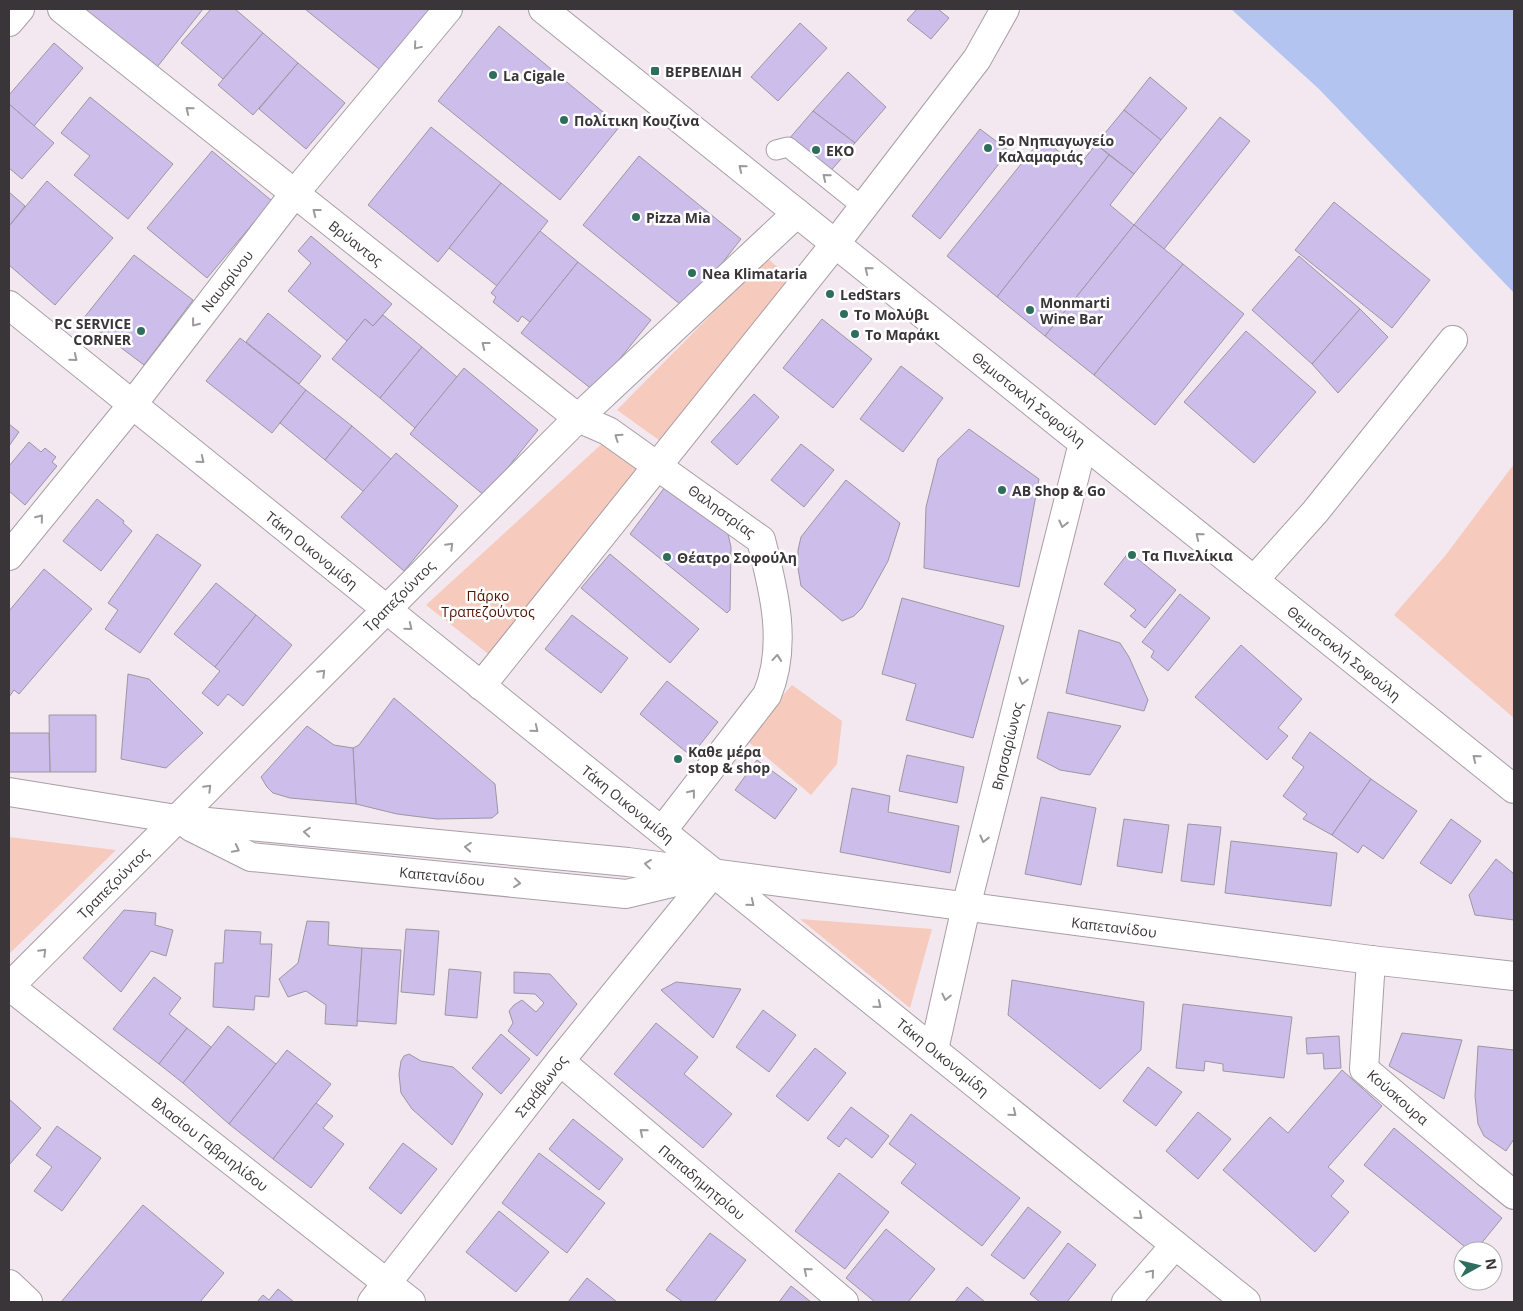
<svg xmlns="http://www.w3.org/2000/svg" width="1523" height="1311" font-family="'Open Sans',sans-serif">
<rect width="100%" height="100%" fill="#f3e8f0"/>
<!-- green -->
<g fill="#f6cabd">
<polygon points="767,258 796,283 663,443 617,410"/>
<polygon points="606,440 641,466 496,660 426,605"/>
<polygon points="1514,464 1514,718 1394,615 1445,556"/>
<polygon points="792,685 842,721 837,764 811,795 744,738"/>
<polygon points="9,837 116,850 9,954"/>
<polygon points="800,919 932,929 910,1008"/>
</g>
<!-- water -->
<polygon fill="#b3c4f1" points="1231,9 1514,9 1514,293 1319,89"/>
<!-- building -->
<g fill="#cdbdeb" stroke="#9b97a2">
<polygon points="75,9 203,9 154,71"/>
<polygon points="211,9 235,9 263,33 223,79 181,43"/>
<polygon points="305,9 436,9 384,73"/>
<polygon points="917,9 938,9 949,18 931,39 907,20"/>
<polygon points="800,23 827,48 778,101 751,77"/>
<polygon points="499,26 620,126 560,200 438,101"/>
<polygon points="263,33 298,63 253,115 218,85"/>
<polygon points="54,43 83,68 34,126 9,104 9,95"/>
<polygon points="298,63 345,103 306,149 259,109"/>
<polygon points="848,72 886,107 855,143 813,111"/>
<polygon points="1150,77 1187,108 1161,140 1124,110"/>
<polygon points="90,97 173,164 128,219 74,175 90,156 61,133"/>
<polygon points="9,104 54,143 22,179 9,168"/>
<polygon points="1124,110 1161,140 1134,174 1096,144"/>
<polygon points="813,111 855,143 827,175 788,140"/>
<polygon points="1220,117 1250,141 1164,249 1134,225"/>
<polygon points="431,127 501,183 438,262 368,205"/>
<polygon points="980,129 1009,151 940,239 912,216"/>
<polygon points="1042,138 1078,167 1096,144 1109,155 997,297 947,256"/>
<polygon points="212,151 272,201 207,278 147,228"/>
<polygon points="1109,155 1134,174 1110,205 1134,225 1045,336 997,297"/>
<polygon points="639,156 741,239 686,309 583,225"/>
<polygon points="47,181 113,238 55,305 9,265 9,226"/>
<polygon points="501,183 548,221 497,286 449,248"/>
<polygon points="9,192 25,206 9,226"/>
<polygon points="1334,202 1430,280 1392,328 1295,250"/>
<polygon points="1134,225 1183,264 1094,375 1045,336"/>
<polygon points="540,231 578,262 530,322 522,316 518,322 493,302 496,297 491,293"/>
<polygon points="311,236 392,304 373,326 365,319 347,341 288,291 311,263 298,251"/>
<polygon points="134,255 193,300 144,365 83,319"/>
<polygon points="1299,256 1360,309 1312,364 1252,310"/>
<polygon points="578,262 651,320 594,391 521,333"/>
<polygon points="1183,264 1244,314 1155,425 1094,375"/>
<polygon points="1360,309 1388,337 1338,393 1312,364"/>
<polygon points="268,313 321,356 299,384 246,342"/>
<polygon points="383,315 422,347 380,398 332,359 365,319 373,326"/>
<polygon points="822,319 872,359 833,408 783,368"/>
<polygon points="1246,331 1316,392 1254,463 1184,402"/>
<polygon points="240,338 306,390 272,433 206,381"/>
<polygon points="422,347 457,377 415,428 380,398"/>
<polygon points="901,366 943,398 903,452 860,419"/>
<polygon points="464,368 538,430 485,496 410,434"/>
<polygon points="306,390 352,426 325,460 280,423"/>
<polygon points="754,394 779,417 737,465 711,442"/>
<polygon points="9,424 19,432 9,446"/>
<polygon points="352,426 391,459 364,492 325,460"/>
<polygon points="969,429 1039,479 1019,587 924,568 926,507 938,459"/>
<polygon points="29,442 41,452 45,448 56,457 52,462 57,466 25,505 9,491 9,466"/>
<polygon points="801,444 834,470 804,507 771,480"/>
<polygon points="396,453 458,506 404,571 341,517"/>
<polygon points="846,480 900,523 888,561 862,608 854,616 842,621 801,586 798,568 798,550 801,537"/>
<polygon points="665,487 724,529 728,534 731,547 730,610 727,613 630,534"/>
<polygon points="97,499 124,521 123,523 132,531 101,571 63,541"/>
<polygon points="157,534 201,565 140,653 105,629 118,610 108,603"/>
<polygon points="1129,552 1176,590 1145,628 1130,616 1136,610 1104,584"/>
<polygon points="610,554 699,629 670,663 581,588"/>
<polygon points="44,569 92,609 19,694 14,690 9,697 9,611"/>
<polygon points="216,583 256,615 215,667 174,634"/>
<polygon points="1180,594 1210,618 1168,671 1151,657 1154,651 1142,642"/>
<polygon points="902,598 1004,626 973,738 906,720 916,684 882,674"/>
<polygon points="256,615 292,645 243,706 228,694 218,706 202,693 220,671 215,667"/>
<polygon points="572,615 628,658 601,693 545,649"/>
<polygon points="1079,630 1120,643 1129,657 1148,700 1144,711 1066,693"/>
<polygon points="1241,645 1302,699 1278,728 1288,736 1267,760 1195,697"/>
<polygon points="128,674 149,679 203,733 166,768 121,759"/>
<polygon points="667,681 718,722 691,756 640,714"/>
<polygon points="394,698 495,784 498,813 492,818 437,819 397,814 356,804 353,748 359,745"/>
<polygon points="1048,712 1121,726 1090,775 1060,770 1037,758"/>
<polygon points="49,715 96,715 96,772 50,772"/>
<polygon points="307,726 334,745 353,748 356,804 290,798 273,793 267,787 261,777"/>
<polygon points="1310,732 1371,779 1332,835 1303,819 1307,814 1283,796 1304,767 1292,758"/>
<polygon points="9,733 49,733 50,772 9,772"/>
<polygon points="907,755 964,767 957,803 899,791"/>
<polygon points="757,760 797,789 775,819 735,790"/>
<polygon points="1371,779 1417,811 1383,859 1363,845 1358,853 1332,835"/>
<polygon points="852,788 890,796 888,812 959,826 950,873 840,852"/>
<polygon points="1041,797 1096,808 1081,885 1025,874"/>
<polygon points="1124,819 1169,825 1162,873 1117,866"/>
<polygon points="1451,819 1481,841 1451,884 1420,863"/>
<polygon points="1188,824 1221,827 1214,885 1181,881"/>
<polygon points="1231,841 1337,853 1331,906 1225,893"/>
<polygon points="1496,859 1514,874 1514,920 1475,915 1469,895"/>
<polygon points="124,910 156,913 155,925 173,930 166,956 151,951 121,992 83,958"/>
<polygon points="307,921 329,922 328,945 362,948 357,1026 325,1024 326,1005 306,991 288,997 279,979 298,963"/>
<polygon points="406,929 439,931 434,995 401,992"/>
<polygon points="225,930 261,932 260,944 272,944 269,997 255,996 254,1010 213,1007 215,963 223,963"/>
<polygon points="362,948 401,950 396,1024 357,1021"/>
<polygon points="449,969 481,972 477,1018 445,1015"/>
<polygon points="514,972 550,974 577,1004 537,1056 508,1031 513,1023 509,1011 514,1005 522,1000 536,1012 544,1003 535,994 514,993"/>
<polygon points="154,977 181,998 169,1014 187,1028 159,1064 113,1029"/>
<polygon points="1012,980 1144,1002 1141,1050 1100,1089 1008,1015"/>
<polygon points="676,982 741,989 713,1038 661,990"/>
<polygon points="1183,1004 1292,1017 1284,1078 1223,1071 1223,1064 1205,1061 1204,1071 1176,1068"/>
<polygon points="763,1010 796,1035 769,1072 736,1047"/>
<polygon points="656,1023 698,1057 684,1074 732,1114 703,1148 614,1074"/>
<polygon points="228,1026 276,1064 229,1124 183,1083"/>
<polygon points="187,1028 211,1047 183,1083 159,1064"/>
<polygon points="1402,1033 1462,1040 1444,1099 1389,1066"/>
<polygon points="501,1034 530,1059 501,1094 472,1068"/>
<polygon points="1339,1036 1341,1068 1324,1069 1323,1053 1307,1054 1306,1038"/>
<polygon points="1478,1046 1514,1050 1514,1139 1506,1151 1484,1136 1478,1124 1475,1096"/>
<polygon points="815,1048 846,1073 808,1121 776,1096"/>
<polygon points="287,1050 331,1084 273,1159 229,1124"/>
<polygon points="409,1054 421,1061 453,1067 483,1094 452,1145 412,1109 401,1093 399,1074 401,1061 404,1056"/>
<polygon points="1148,1067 1182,1092 1156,1126 1123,1101"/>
<polygon points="1342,1070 1382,1106 1328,1167 1344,1181 1331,1196 1349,1212 1315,1252 1223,1170 1270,1117 1288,1133"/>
<polygon points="9,1099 41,1128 9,1165"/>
<polygon points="316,1103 333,1116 323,1128 344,1144 311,1188 273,1159"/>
<polygon points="851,1107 889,1136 872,1158 846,1138 839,1147 827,1138"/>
<polygon points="1198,1112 1231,1139 1198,1179 1166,1151"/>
<polygon points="911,1114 1020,1198 982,1246 901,1183 916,1164 889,1144"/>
<polygon points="573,1119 623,1159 599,1190 549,1149"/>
<polygon points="57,1126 101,1158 62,1211 34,1191 52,1167 36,1155"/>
<polygon points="1394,1128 1502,1218 1475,1251 1470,1251 1364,1165"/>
<polygon points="403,1143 437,1169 401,1214 369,1188"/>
<polygon points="539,1153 605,1203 567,1253 502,1203"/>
<polygon points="839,1173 889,1212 845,1269 795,1231"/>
<polygon points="143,1205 224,1273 200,1302 61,1302"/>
<polygon points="1028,1207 1061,1232 1024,1279 991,1255"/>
<polygon points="499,1211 549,1252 516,1292 466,1252"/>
<polygon points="886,1229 935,1269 908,1302 875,1302 846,1278"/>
<polygon points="710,1233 746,1260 714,1302 683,1302 666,1290"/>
<polygon points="1068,1243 1096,1265 1067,1302 1040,1302 1030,1294"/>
<polygon points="587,1278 617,1302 568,1302"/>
<polygon points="791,1286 811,1302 779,1302"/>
<polygon points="967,1287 985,1302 955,1302"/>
<polygon points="278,1289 294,1302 257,1302 263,1295 269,1300"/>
</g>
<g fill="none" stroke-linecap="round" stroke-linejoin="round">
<!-- service casing -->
<g stroke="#a89ea5" stroke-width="21">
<polyline id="service" points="776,150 788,147 864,208"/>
</g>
<!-- pedestrian casing -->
<g stroke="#a89ea5" stroke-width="30">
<g id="pedestrian">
<polyline points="481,686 835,244"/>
<polyline points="1487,1173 1514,1195"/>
</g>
</g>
<!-- minor casing -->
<g stroke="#a89ea5" stroke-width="30">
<g id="minor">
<path d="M62,9L578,418L608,431L761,540C774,591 788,645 767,695L662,831"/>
<polyline points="9,22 20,9"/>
<polyline points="835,244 977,59 1005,9"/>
<polyline points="9,556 132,405 294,194 448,9"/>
<polyline points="1254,580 1315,512 1453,340"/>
<polyline points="9,792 176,819 628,862 1371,960 1514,976"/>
<polyline points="191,827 251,857 626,894 697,877"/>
<polyline points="1371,960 1364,1069 1487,1173"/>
<polyline points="9,986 411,1302"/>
<polyline points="9,987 578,418 797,213"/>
<polyline points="934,1050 966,907 1083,443"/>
<polyline points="560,1061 844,1302"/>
<polyline points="9,1284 28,1302"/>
<polyline points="372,1302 560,1061 713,873"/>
<polyline points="1126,1302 1175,1245"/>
</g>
</g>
<!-- secondary casing -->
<g stroke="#a89ea5" stroke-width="30">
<g id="secondary">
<polyline points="543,9 1514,789"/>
<polyline points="9,305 1246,1302"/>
</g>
</g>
<!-- service -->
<use href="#service" stroke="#fff" stroke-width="19"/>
<!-- pedestrian -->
<use href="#pedestrian" stroke="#fff" stroke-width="28"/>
<!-- minor -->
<use href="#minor" stroke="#fff" stroke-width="28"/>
<!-- secondary -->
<use href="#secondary" stroke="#fff" stroke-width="28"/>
</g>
<!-- one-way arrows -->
<defs><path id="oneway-chevron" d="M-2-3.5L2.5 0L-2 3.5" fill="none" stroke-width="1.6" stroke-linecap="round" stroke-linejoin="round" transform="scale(1.25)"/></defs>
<g stroke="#9c9a9c">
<use href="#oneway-chevron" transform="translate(417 46) rotate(130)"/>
<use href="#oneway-chevron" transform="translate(189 110) rotate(-141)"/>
<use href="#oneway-chevron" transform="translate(742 168) rotate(-141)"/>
<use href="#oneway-chevron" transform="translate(826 177) rotate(-141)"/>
<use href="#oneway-chevron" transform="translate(316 212) rotate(-142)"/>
<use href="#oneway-chevron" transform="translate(868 270) rotate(-141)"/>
<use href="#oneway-chevron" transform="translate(195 323) rotate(128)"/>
<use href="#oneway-chevron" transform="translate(485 345) rotate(-142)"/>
<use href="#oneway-chevron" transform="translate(74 358) rotate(39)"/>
<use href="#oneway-chevron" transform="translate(618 437) rotate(-146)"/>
<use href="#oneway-chevron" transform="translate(201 460) rotate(39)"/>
<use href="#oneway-chevron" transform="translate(40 518) rotate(-51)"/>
<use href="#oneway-chevron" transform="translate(1063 524) rotate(104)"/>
<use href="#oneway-chevron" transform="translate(1199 536) rotate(-141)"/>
<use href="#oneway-chevron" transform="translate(450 546) rotate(-45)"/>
<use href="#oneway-chevron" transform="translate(409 627) rotate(39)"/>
<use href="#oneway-chevron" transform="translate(777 658) rotate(-85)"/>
<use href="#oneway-chevron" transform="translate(322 673) rotate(-45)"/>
<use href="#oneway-chevron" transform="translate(1023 681) rotate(104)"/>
<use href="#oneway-chevron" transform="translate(535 729) rotate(39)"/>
<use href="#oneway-chevron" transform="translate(1476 758) rotate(-141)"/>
<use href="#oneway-chevron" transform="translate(208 788) rotate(-45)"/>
<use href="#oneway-chevron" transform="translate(692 793) rotate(-52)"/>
<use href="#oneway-chevron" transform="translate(307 832) rotate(-175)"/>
<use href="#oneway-chevron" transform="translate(984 839) rotate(104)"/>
<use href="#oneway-chevron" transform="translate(468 847) rotate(-175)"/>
<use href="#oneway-chevron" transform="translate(236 849) rotate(27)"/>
<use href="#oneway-chevron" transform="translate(648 864) rotate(-173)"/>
<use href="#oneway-chevron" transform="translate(517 883) rotate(6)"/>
<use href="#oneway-chevron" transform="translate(751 903) rotate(39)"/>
<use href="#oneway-chevron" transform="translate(43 952) rotate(-45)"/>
<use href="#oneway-chevron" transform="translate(946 997) rotate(103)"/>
<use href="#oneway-chevron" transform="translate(878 1005) rotate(39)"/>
<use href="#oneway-chevron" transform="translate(1013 1113) rotate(39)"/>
<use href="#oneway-chevron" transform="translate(643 1132) rotate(-140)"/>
<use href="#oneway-chevron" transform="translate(1139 1216) rotate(39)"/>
<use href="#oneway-chevron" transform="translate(807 1271) rotate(-140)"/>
<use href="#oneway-chevron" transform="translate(1151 1273) rotate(-50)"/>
</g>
<!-- markers -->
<g fill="#2e6e5d" stroke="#fff" stroke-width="2">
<rect x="650" y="66" width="10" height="10" rx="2.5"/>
<circle cx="493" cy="75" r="5"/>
<circle cx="564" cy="120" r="5"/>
<circle cx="988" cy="148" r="5"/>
<circle cx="816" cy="150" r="5"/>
<circle cx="636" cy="217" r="5"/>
<circle cx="692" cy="273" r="5"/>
<circle cx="830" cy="294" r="5"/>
<circle cx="1030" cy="310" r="5"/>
<circle cx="844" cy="314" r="5"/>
<circle cx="141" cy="331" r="5"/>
<circle cx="855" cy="334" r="5"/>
<circle cx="1002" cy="490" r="5"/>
<circle cx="1132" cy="555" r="5"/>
<circle cx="667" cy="557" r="5"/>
<circle cx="678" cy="759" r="5"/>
</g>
<g text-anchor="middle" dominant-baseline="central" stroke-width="5" stroke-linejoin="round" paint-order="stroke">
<!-- poi labels -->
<g font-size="14" font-weight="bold" fill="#393538" stroke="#fff" text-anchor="start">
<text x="665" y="71">ΒΕΡΒΕΛΙΔΗ</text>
<text x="503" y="75">La Cigale</text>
<text x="574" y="120">Πολίτικη Κουζίνα</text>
<text x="998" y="140">5ο Νηπιαγωγείο<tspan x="998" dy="16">Καλαμαριάς</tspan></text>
<text x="826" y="150">EKO</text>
<text x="646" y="217">Pizza Mia</text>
<text x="702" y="273">Nea Klimataria</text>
<text x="840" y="294">LedStars</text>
<text x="1040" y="302">Monmarti<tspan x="1040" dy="16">Wine Bar</tspan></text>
<text x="854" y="314">Το Μολύβι</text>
<text x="131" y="323" text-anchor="end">PC SERVICE<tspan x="131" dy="16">CORNER</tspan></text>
<text x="865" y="334">Το Μαράκι</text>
<text x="1012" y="490">AB Shop &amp; Go</text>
<text x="1142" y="555">Τα Πινελίκια</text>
<text x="677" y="557">Θέατρο Σοφούλη</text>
<text x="688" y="751">Καθε μέρα<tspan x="688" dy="16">stop &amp; shop</tspan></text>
</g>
<!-- street labels -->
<g font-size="14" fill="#393538" stroke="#fff">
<text transform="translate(356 243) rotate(38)">Βρύαντος</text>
<text transform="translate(227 281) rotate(-52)">Ναυαρίνου</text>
<text transform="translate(1029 399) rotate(39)">Θεμιστοκλή Σοφούλη</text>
<text transform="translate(722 511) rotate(36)">Θαληστρίας</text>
<text transform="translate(312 550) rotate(39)">Τάκη Οικονομίδη</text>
<text transform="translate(399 596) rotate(-45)">Τραπεζούντος</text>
<text transform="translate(1344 653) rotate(39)">Θεμιστοκλή Σοφούλη</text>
<text transform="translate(1007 746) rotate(-76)">Βησσαρίωνος</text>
<text transform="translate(628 804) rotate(39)">Τάκη Οικονομίδη</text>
<text transform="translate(442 876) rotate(6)">Καπετανίδου</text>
<text transform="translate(113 883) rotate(-45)">Τραπεζούντος</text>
<text transform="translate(1114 927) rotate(7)">Καπετανίδου</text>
<text transform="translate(943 1057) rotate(39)">Τάκη Οικονομίδη</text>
<text transform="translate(541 1086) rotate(-52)">Στράβωνος</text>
<text transform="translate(1398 1097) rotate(41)">Κούσκουρα</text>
<text transform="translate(210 1144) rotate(38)">Βλασίου Γαβριηλίδου</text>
<text transform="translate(702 1182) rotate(40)">Παπαδημητρίου</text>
</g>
<!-- park labels -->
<g font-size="14" fill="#531402" stroke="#fff">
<text x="488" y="595">Πάρκο<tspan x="488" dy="16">Τραπεζούντος</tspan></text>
</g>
</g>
<!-- border -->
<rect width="1523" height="1311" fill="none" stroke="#393538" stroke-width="20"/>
<!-- north arrow -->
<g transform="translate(1478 1266) rotate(82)"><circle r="24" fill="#ffffff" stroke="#b0aeaf"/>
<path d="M0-4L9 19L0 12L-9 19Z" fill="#2e6e5d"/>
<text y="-8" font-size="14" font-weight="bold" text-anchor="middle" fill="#393538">N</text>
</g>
</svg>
